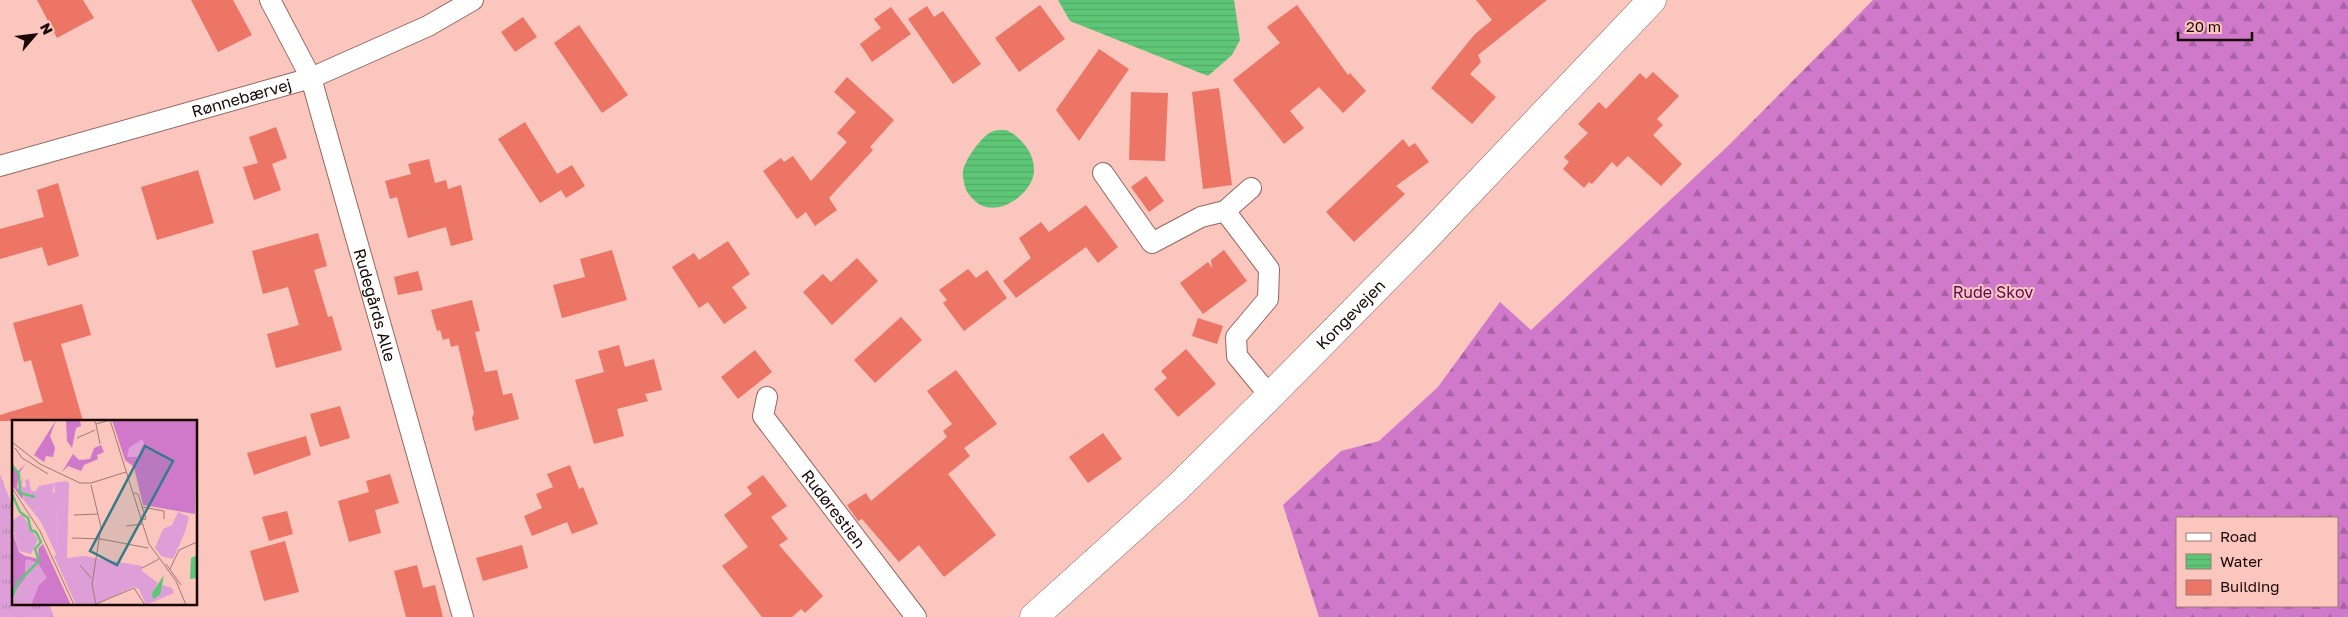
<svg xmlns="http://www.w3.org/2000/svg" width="2348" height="617" font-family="'Golos Text',sans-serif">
<defs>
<pattern id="forest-firs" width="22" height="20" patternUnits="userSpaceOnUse" patternTransform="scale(1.25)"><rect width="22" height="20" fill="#d079cb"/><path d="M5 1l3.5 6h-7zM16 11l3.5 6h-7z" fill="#a861a3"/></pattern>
<pattern id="park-tufts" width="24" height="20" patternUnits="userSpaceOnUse" patternTransform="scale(1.25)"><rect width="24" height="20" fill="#de9fd9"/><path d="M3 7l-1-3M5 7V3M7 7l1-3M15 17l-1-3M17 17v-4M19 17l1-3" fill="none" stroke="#be87b9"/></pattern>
<pattern id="water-rules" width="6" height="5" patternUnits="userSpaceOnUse" patternTransform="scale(1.25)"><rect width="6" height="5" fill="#5ec777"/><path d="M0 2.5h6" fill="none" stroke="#51a965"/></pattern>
</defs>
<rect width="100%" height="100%" fill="#fbc6bd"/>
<!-- forest -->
<path fill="url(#forest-firs)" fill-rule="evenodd" d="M1873,0H2348V617H1319L1283,505L1341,451L1379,441L1438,387L1500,302L1531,330L1728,146ZM2177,518H2337V606H2177Z"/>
<!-- park -->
<polygon fill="url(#park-tufts)" points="0,474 14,510 14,603 49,603 54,617 0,617"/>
<!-- water -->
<g fill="url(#water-rules)">
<polygon points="1058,0 1234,0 1240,40 1232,55 1208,76 1070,21"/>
<path d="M1006,130C1023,137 1040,160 1032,180C1023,201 991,219 973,199C968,194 966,191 964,183C964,180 962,175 963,172C964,161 981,137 991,132C995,130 1001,130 1006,130Z"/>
</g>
<!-- building -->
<g fill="#ec7565">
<polygon points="37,0 83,0 94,18 57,38"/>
<polygon points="191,0 233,0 252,35 218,52"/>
<polygon points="1476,0 1547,0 1478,55 1481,62 1470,74 1496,97 1472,124 1431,88 1475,34 1492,20"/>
<polygon points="1040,5 1065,39 1019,72 995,38"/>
<polygon points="1297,5 1348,75 1350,73 1366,91 1343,113 1319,87 1290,111 1304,128 1284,144 1233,80 1280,43 1267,27"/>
<polygon points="927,6 934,17 943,11 981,64 953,84 908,19"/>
<polygon points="891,7 911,34 872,62 860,44 881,28 874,19"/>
<polygon points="523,17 537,37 515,52 501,32"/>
<polygon points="579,25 628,95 602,113 554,43"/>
<polygon points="1099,49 1129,69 1079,141 1056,110"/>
<polygon points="1653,72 1679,96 1657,119 1663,125 1653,135 1682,164 1661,186 1628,156 1617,167 1612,162 1592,184 1589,182 1584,188 1563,169 1569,162 1564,157 1588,133 1578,124 1599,102 1606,109 1640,73 1646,79"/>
<polygon points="847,77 894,120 870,147 873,150 829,198 837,210 815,226 806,212 797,219 763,171 781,158 784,162 793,156 811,181 847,142 837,133 856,112 834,92"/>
<polygon points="1219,88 1232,185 1203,189 1192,92"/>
<polygon points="1131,92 1168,93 1165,161 1129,160"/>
<polygon points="525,122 557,174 572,165 585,186 566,198 561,190 540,203 498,139"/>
<polygon points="276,127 287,158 272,164 281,190 254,200 243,167 258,163 249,137"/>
<polygon points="1403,139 1409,147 1415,143 1429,162 1396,186 1405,194 1354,242 1326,212"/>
<polygon points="429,159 435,183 446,180 448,189 461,185 473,240 451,246 446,227 408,238 397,197 390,199 385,181 411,174 408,164"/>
<polygon points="198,170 214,223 157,240 141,187"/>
<polygon points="1146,176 1164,201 1149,212 1131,187"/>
<polygon points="58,183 79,256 48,266 42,247 0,259 0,229 44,217 37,190"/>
<polygon points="1086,205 1118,247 1098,263 1086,247 1016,298 1003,281 1031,258 1019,238 1041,222 1049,232"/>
<polygon points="318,233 327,266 314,270 328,317 332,316 342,350 276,368 267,334 299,325 288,287 263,294 252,251"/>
<polygon points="728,241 750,274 732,287 747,308 724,324 708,302 699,308 672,267 694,253 699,260"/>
<polygon points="612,250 627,300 562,318 553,285 585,277 580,259"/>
<polygon points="1224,250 1247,281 1203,314 1180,283 1208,262 1212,268 1211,260"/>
<polygon points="857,258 878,281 832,325 803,292 823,274 831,282"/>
<polygon points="968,269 976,278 987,270 1007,298 964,331 943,303 947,300 939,290"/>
<polygon points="418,271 423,290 398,295 394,277"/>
<polygon points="472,300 480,331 475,332 485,372 497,370 503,395 512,393 519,419 475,431 472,418 474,413 458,345 451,347 449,338 443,340 440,330 437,331 431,310"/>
<polygon points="82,304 91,335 61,344 83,421 0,421 0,415 43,402 31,360 24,362 13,323"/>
<polygon points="901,317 922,340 875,383 854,360"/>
<polygon points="1198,318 1223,326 1217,344 1192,336"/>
<polygon points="619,345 625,367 654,359 662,390 645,394 648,401 617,409 624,436 594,444 575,380 604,372 598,351"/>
<polygon points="1186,349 1216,384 1178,417 1154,389 1167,378 1161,371"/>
<polygon points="755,350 772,372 738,399 721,377"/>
<polygon points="956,370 997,424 964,448 970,456 948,474 996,535 944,577 919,545 899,562 862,519 858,521 847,505 866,493 871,501 947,437 943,431 952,424 927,391"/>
<polygon points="340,406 350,438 320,447 310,414"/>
<polygon points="1103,433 1122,459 1088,483 1069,457"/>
<polygon points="306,436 311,455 254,475 247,453"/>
<polygon points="570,465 579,489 583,487 598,524 572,534 567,522 532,536 524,516 542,508 536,494 553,487 547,474"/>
<polygon points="390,474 399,503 375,510 381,533 349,542 338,501 369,492 366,481"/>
<polygon points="763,475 787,506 771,517 788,539 779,545 823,596 805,613 801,609 792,617 762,617 722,566 748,547 724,515 752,494 747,487"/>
<polygon points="287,511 293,534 269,541 262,517"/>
<polygon points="285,541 299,592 264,601 250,551"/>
<polygon points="522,545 528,568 483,581 476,558"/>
<polygon points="417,565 423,588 435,585 443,617 406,617 394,571"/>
</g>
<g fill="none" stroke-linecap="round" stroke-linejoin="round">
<!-- minor casing -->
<g stroke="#95675f" stroke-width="22">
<g id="minor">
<path id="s1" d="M270,0L311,78L463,617"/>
<path id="s2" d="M0,166L311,78L428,26L473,0"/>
<polyline points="1103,173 1152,243 1201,217 1225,211 1251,188"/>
<polyline points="1225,211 1269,269 1268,299 1236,337 1237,356 1270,396"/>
<path id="s3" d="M767,397L763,416L916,617"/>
</g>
</g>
<!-- secondary casing -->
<g stroke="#95675f" stroke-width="29">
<g id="secondary">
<path id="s4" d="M1034,617L1178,487L1270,396L1421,243L1652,0"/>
</g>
</g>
<!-- minor -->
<use href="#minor" stroke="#fff" stroke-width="20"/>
<!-- secondary -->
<use href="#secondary" stroke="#fff" stroke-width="28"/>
</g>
<g text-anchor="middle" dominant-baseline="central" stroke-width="4" stroke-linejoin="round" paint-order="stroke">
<!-- street labels -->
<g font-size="16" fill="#180705" stroke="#fbc6bd">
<text stroke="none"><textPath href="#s2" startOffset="251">Rønnebærvej</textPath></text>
<text stroke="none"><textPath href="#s1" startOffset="324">Rudegårds Alle</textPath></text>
<text stroke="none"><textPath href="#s4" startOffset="438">Kongevejen</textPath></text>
<text stroke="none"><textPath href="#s3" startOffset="136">Rudørestien</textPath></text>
</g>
<!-- park labels -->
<g font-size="16" fill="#5a0658" stroke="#fbc6bd">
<text x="1993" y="292">Rude Skov</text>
</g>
</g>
<!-- overview -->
<g transform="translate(12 420)">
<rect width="185" height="185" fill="#fbc6bd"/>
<path d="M44,0L38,16L43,28L41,37L34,36L32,42L22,35ZM54,0H68L69,6L64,8L60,28L55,21ZM100,0H185L183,94L131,85L122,47L113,40ZM89,25L92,32L85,35L86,39L72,45L69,51L56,46L50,52L61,34L67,40L78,39L82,28ZM14,44L7,53L5,68L12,73L10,79L0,65V46L6,51ZM0,110L7,132L13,136L27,139L26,129L31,124L59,185H0Z" fill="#d079cb"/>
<path d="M130,19L132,23L126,37H115L117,28ZM11,57L10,67H14L13,60L17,59L19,70L23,72L27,66L42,63L39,84H46L45,136L29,102L11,79L12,73L6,67ZM10,94L26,120L19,134L7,131L0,107V101ZM16,139L26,143L35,158L27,165L19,185H0V175L13,158V141Z" fill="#de9fd9"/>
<path d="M54,61L57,63L55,138L72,136L130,146V151L146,163L140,173L146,178L150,165L160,168L162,173L134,185L127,169L121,167L83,185H64L42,136L45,135L46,85L39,84V74L43,72L42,63Z" fill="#de9fd9"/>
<path d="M166,92L177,97L173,112L161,139L149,136L143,128L151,109L160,105Z" fill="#de9fd9"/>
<path d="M185,135V158L178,159L179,138ZM152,155L148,175L141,179L140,173Z" fill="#5ec777"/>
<path fill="none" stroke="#5ec777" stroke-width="2.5" d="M0,45L7,54L8,73L23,77M0,74L8,92L16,98L19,110L24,112L29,122L23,129L27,141L6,162L0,177"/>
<path fill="none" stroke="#a07a73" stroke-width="1" d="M82,0L84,4L98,0M98,0L137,124L164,161L174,185M84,4L88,24M65,18L83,10M0,22L28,44L68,63H79L114,52M3,28L10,38L36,54M79,65L89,107L80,164L84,185M0,68L28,111L62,185M122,73L126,74L134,99L130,100M130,87L152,91V99M62,95L86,94M114,106L131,104M60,118L89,119L136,128M167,130L185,122M154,144L169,165M68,145L79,158M130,148L147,139M158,149L167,130M84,184L122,168L133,185"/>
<path fill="#357c87" fill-opacity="0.15" stroke="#357c87" stroke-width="2.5" d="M133,26L161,41L105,145L78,131Z"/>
<rect width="185" height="185" fill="none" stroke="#180705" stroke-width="2.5"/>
</g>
<!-- legend -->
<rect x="2176" y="517" width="162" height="90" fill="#fbc6bd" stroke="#a07a73"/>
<rect x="2186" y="533" width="25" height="8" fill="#ffffff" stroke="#a07a73"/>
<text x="2220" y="542" font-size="15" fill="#180705">Road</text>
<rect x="2186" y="554" width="25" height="15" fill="url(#water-rules)" stroke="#a07a73"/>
<text x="2220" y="567" font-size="15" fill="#180705">Water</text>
<rect x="2186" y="580" width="25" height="15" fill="#ec7565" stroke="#a07a73"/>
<text x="2220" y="592" font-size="15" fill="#180705">Building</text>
<!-- north arrow -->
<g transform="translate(35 35) rotate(62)" stroke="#fbc6bd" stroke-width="4" paint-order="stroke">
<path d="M0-4L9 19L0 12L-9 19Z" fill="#180705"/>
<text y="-8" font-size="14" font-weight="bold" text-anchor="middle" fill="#180705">N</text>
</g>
<!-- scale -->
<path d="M2178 32v8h74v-8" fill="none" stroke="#180705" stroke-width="2.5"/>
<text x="2186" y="32" font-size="15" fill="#180705" stroke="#fbc6bd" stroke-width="4" paint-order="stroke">20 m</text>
</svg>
